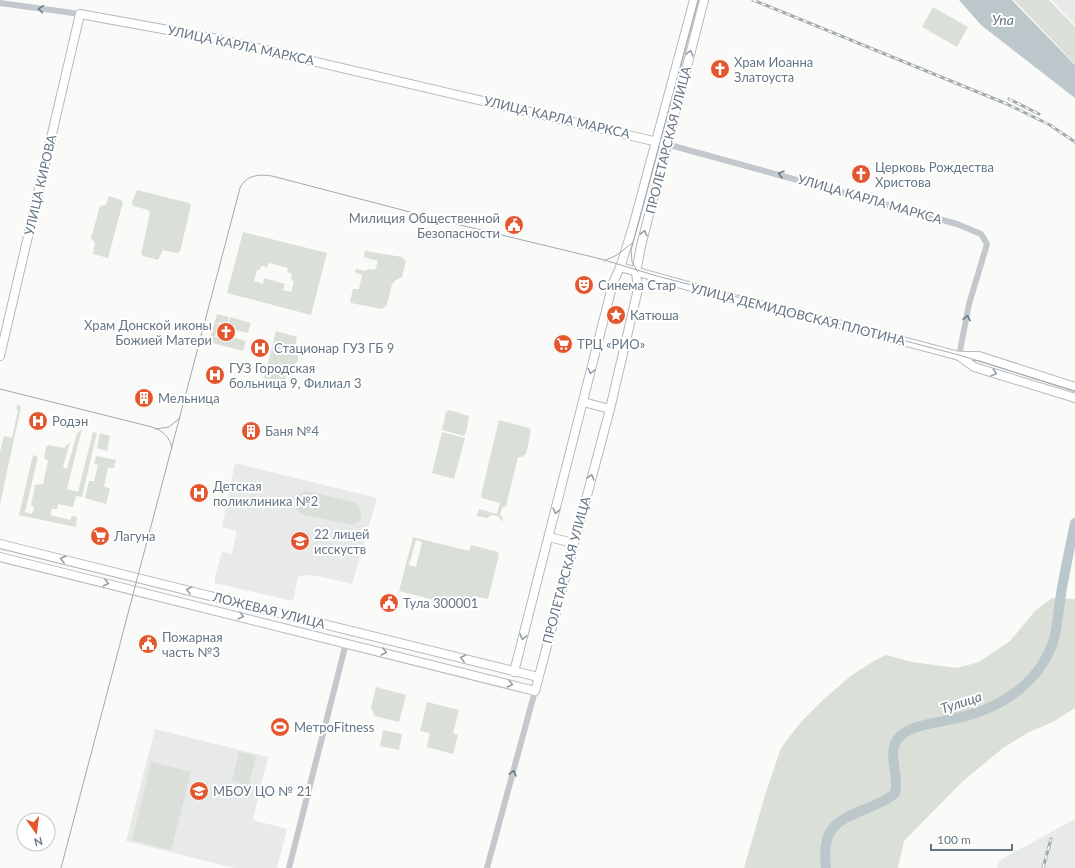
<svg xmlns="http://www.w3.org/2000/svg" width="1075" height="868" font-family="Lato,sans-serif">
<rect width="100%" height="100%" fill="#fafaf8"/>
<!-- built -->
<g fill="#e8e9e9">
<polygon points="1051,0 1075,0 1075,25"/>
<polygon points="235,463 377,498 352,584 318,576 306,575 298,577 293,601 215,583 215,576 222,552 232,554 237,531 222,527"/>
<polygon points="155,729 268,757 253,820 287,829 277,868 234,868 126,841"/>
<polygon points="1075,819 1075,868 997,868 1000,860"/>
</g>
<!-- green -->
<g fill="#dadfd7" fill-rule="evenodd">
<polygon points="1014,0 1049,0 1075,27 1075,64"/>
<polygon points="933,7 968,27 957,47 922,27"/>
<polygon points="137,190 189,203 191,205 180,252 177,253 163,250 158,260 143,256 141,254 150,213 148,210 133,206 132,202"/>
<polygon points="109,196 121,200 123,202 108,258 93,254 95,243 91,238 100,206 106,205"/>
<path d="M243,232L327,253L311,315L227,293ZM269,263L288,268L287,272L292,274L291,280L294,281L291,292L283,290L285,284L264,278L263,284L254,281L257,270H260L261,266L267,267Z"/>
<path d="M365,251L402,257L406,261L402,277C400,278 398,279 396,280C387,287 392,304 382,309L351,303L350,301L353,289H359L362,275L355,272L356,269L366,271L368,269L375,270L378,261L364,257Z"/>
<polygon points="217,314 229,317 227,324 219,322 215,337 231,341 232,337 246,341 243,351 209,342"/>
<polygon points="230,317 251,323 248,333 234,330 235,326 228,324"/>
<path d="M276,331L297,337C294,348 299,351 298,361L288,369L285,383L264,378Z"/>
<polygon points="18,404 21,407 0,504 0,452 4,436 12,438 18,410 16,409"/>
<polygon points="449,410 469,416 467,429 464,436 442,430 446,412"/>
<polygon points="499,420 529,428 531,431 526,454 522,457 518,457 506,506 502,508 500,515 503,518 502,522 498,516 492,515 487,518 477,516 479,509 497,514 500,503 482,498 481,495"/>
<polygon points="82,429 67,489 78,492 93,432 97,433 82,497 76,496 73,507 58,504 57,509 52,509 50,515 70,520 72,516 77,517 76,527 19,515 33,455 38,457 25,512 32,514 34,507 31,505 35,485 43,484 48,461 44,458 46,447 48,445 64,448 70,442 63,467 67,469 77,433"/>
<polygon points="442,432 465,438 454,479 432,473"/>
<polygon points="100,433 110,436 107,451 97,448"/>
<polygon points="96,456 116,460 114,468 108,468 104,486 110,489 106,504 85,498 89,481 94,481 98,465 94,464"/>
<path d="M307,491L356,503L361,511V520L352,525L301,514C291,505 295,494 307,491Z"/>
<path d="M413,537L469,551L471,545L498,552L499,555L488,599L473,596L469,609L399,591ZM416,540L422,542L416,567L409,565Z"/>
<polygon points="1052,598 1075,599 1075,708 1055,721 1027,733 1003,748 962,782 904,841 898,868 744,868 765,795 781,748 800,723 824,699 852,675 874,661 886,655 912,662 957,668 979,662 1010,641 1035,611"/>
<polygon points="376,687 406,695 399,722 375,716 371,708"/>
<polygon points="427,702 459,710 453,733 458,735 453,754 427,747 430,733 420,731"/>
<polygon points="383,730 402,734 399,750 380,746"/>
<polygon points="239,752 256,756 249,785 232,781"/>
<polygon points="151,762 191,772 171,850 132,840"/>
</g>
<!-- water -->
<polygon fill="#bbc7cb" points="959,0 1012,0 1075,65 1075,98 981,25"/>
<g fill="none" stroke-linecap="round" stroke-linejoin="round">
<!-- river -->
<path stroke="#bbc7cb" stroke-width="10" d="M826,868C821,829 835,821 868,808C878,803 887,801 895,793C900,776 887,755 897,740C907,725 936,723 953,719C995,711 1036,687 1052,645C1058,629 1058,611 1061,594C1065,570 1070,547 1075,523"/>
<!-- major casing -->
<g stroke="#b5babe" stroke-width="10">
<g id="major">
<polyline points="620,267 742,301 820,319 959,356 979,356 1075,387"/>
<polyline points="0,356 80,14 223,40 666,144"/>
<polyline points="959,356 974,367 1075,398"/>
<polyline points="583,402 610,409"/>
<polyline points="549,537 573,543"/>
<polyline points="0,544 538,677"/>
<polyline points="0,557 535,691 610,409 638,289 636,272 641,246 704,0"/>
<polyline points="514,672 613,283 621,265 634,223 694,0"/>
</g>
</g>
<!-- minor -->
<g stroke="#c3c8cc" stroke-width="6">
<polyline points="0,3 80,14"/>
<polyline points="666,144 957,224 981,234 987,244 969,304 959,356"/>
<polyline points="289,868 346,643"/>
<polyline points="487,868 535,691"/>
</g>
<!-- major -->
<use href="#major" stroke="#fff" stroke-width="8"/>
<!-- tram -->
<g stroke="#a2aab0" stroke-width="1">
<polyline points="604,261 617,255 632,243"/>
<polyline points="638,272 632,262 631,250 698,0"/>
<path d="M0,389L152,427C163,431 170,437 172,448"/>
<polyline points="156,429 169,427 180,418"/>
<path d="M61,868L240,188C246,175 259,174 272,176L456,224L601,259L657,276L959,355L1075,391"/>
</g>
<!-- rail casing -->
<g stroke="#a2aab0" stroke-width="3">
<g id="rail">
<polyline points="753,0 1007,104 1050,125 1075,142"/>
<polyline points="1009,99 1039,114"/>
<polyline points="1043,868 1051,839"/>
</g>
</g>
<!-- rail -->
<use href="#rail" stroke="#fff" stroke-width="1.5" stroke-dasharray="4.5" stroke-linecap="butt"/>
</g>
<!-- one-way arrows -->
<defs><path id="oneway-chevron" d="M-2-3.5L2.5 0L-2 3.5" fill="none" stroke-width="1.6" stroke-linecap="round" stroke-linejoin="round"/></defs>
<g stroke="#6a7a87">
<use href="#oneway-chevron" transform="translate(41 9) rotate(-172)"/>
<use href="#oneway-chevron" transform="translate(781 174) rotate(-164)"/>
<use href="#oneway-chevron" transform="translate(967 318) rotate(-79)"/>
<use href="#oneway-chevron" transform="translate(513 773) rotate(-75)"/>
</g>
<g stroke="#939fa8">
<use href="#oneway-chevron" transform="translate(690 53) rotate(-75)"/>
<use href="#oneway-chevron" transform="translate(644 233) rotate(-76)"/>
<use href="#oneway-chevron" transform="translate(591 371) rotate(104)"/>
<use href="#oneway-chevron" transform="translate(994 373) rotate(18)"/>
<use href="#oneway-chevron" transform="translate(591 477) rotate(-75)"/>
<use href="#oneway-chevron" transform="translate(556 511) rotate(104)"/>
<use href="#oneway-chevron" transform="translate(63 559) rotate(-166)"/>
<use href="#oneway-chevron" transform="translate(106 583) rotate(14)"/>
<use href="#oneway-chevron" transform="translate(189 590) rotate(-166)"/>
<use href="#oneway-chevron" transform="translate(241 616) rotate(14)"/>
<use href="#oneway-chevron" transform="translate(523 637) rotate(105)"/>
<use href="#oneway-chevron" transform="translate(384 652) rotate(14)"/>
<use href="#oneway-chevron" transform="translate(463 658) rotate(-166)"/>
<use href="#oneway-chevron" transform="translate(510 684) rotate(14)"/>
</g>
<!-- icons -->
<defs>
<g id="church-disc" transform="scale(1)"><circle r="9.5" fill="#e4572e" stroke="#fff"/><path d="M-1.2-6h2.4v3.5h3.3v2.4h-3.3V6h-2.4V-.1h-3.3v-2.4h3.3Z" fill="#fff"/></g>
<g id="civic-disc" transform="scale(1)"><circle r="9.5" fill="#e4572e" stroke="#fff"/><path d="M-.6-6.5H3V-4.5H.6V-3L4-1V1h2V6H-6V1h2V-1L-.6-3ZM-1.2 2.5V6h2.4V2.5Z" fill="#fff"/></g>
<g id="theatre-disc" transform="scale(1)"><circle r="9.5" fill="#e4572e" stroke="#fff"/><path d="M-5-5.5Q0-4 5-5.5V0Q5 5 0 6Q-5 5-5 0ZM-3.3-2.5H-1v1.5H-3.3ZM1-2.5H3.3v1.5H1ZM-2.8 1Q0 5.5 2.8 1Z" fill="#fff"/></g>
<g id="sight-disc" transform="scale(1)"><circle r="9.5" fill="#e4572e" stroke="#fff"/><path d="M0-6L1.8-2.2L6-1.7L2.9 1.2L3.7 5.4L0 3.3L-3.7 5.4L-2.9 1.2L-6-1.7L-1.8-2.2Z" fill="#fff"/></g>
<g id="supermarket-disc" transform="scale(1)"><circle r="9.5" fill="#e4572e" stroke="#fff"/><path d="M-6-5.5h2.5l.6 2H6L4.5 2H-2.5L-4.4-4H-6ZM-1.5 3.2a1.3 1.3 0 1 0 .1 0ZM3 3.2a1.3 1.3 0 1 0 .1 0Z" fill="#fff"/></g>
<g id="hospital-disc" transform="scale(1)"><circle r="9.5" fill="#e4572e" stroke="#fff"/><path d="M-5-5h3v3.5h4V-5h3V5h-3V1.5h-4V5h-3Z" fill="#fff"/></g>
<g id="building-disc" transform="scale(1)"><circle r="9.5" fill="#e4572e" stroke="#fff"/><path d="M-4-6H4V6H1V3H-1V6H-4ZM-2.5-4.3h1.7v1.8h-1.7ZM.8-4.3h1.7v1.8H.8ZM-2.5-1h1.7V.8h-1.7ZM.8-1h1.7V.8H.8Z" fill="#fff"/></g>
<g id="school-disc" transform="scale(1)"><circle r="9.5" fill="#e4572e" stroke="#fff"/><path d="M0-5L7-2L0 1L-7-2ZM-4 1L0 2.5L4 1V4Q0 6-4 4Z" fill="#fff"/></g>
<g id="stadium-disc" transform="scale(1)"><circle r="9.5" fill="#e4572e" stroke="#fff"/><path d="M0-5a6.5 5 0 1 0 0 10a6.5 5 0 1 0 0-10ZM-3.5-1.8h7v3.6h-7Z" fill="#fff"/></g>
</defs>
<g fill-rule="evenodd">
<use href="#church-disc" x="720" y="69"/>
<use href="#church-disc" x="861" y="174"/>
<use href="#civic-disc" x="514" y="225"/>
<use href="#theatre-disc" x="584" y="285"/>
<use href="#sight-disc" x="616" y="315"/>
<use href="#church-disc" x="226" y="332"/>
<use href="#supermarket-disc" x="563" y="344"/>
<use href="#hospital-disc" x="260" y="348"/>
<use href="#hospital-disc" x="215" y="375"/>
<use href="#building-disc" x="144" y="398"/>
<use href="#hospital-disc" x="38" y="421"/>
<use href="#building-disc" x="251" y="431"/>
<use href="#hospital-disc" x="199" y="493"/>
<use href="#supermarket-disc" x="100" y="536"/>
<use href="#school-disc" x="300" y="541"/>
<use href="#civic-disc" x="389" y="603"/>
<use href="#civic-disc" x="148" y="644"/>
<use href="#stadium-disc" x="280" y="727"/>
<use href="#school-disc" x="199" y="791"/>
</g>
<g text-anchor="middle" dominant-baseline="central" stroke-width="4" stroke-linejoin="round" paint-order="stroke">
<!-- street labels -->
<g font-size="13" fill="#657683" stroke="#fff">
<text transform="translate(241 45) rotate(12)">УЛИЦА КАРЛА МАРКСА</text>
<text transform="translate(557 117) rotate(13)">УЛИЦА КАРЛА МАРКСА</text>
<text transform="translate(668 140) rotate(-76)">ПРОЛЕТАРСКАЯ УЛИЦА</text>
<text transform="translate(40 185) rotate(-77)">УЛИЦА КИРОВА</text>
<text transform="translate(870 199) rotate(16)">УЛИЦА КАРЛА МАРКСА</text>
<text transform="translate(798 314) rotate(14)">УЛИЦА ДЕМИДОВСКАЯ ПЛОТИНА</text>
<text transform="translate(566 570) rotate(-75)">ПРОЛЕТАРСКАЯ УЛИЦА</text>
<text transform="translate(269 610) rotate(14)">ЛОЖЕВАЯ УЛИЦА</text>
</g>
<!-- poi labels -->
<g font-size="13" fill="#657683" stroke="#fff" text-anchor="start">
<text x="734" y="62">Храм Иоанна<tspan x="734" dy="15">Златоуста</tspan></text>
<text x="875" y="167">Церковь Рождества<tspan x="875" dy="15">Христова</tspan></text>
<text x="500" y="218" text-anchor="end">Милиция Общественной<tspan x="500" dy="15">Безопасности</tspan></text>
<text x="598" y="285">Синема Стар</text>
<text x="630" y="315">Катюша</text>
<text x="212" y="325" text-anchor="end">Храм Донской иконы<tspan x="212" dy="15">Божией Матери</tspan></text>
<text x="577" y="344">ТРЦ «РИО»</text>
<text x="274" y="348">Стационар ГУЗ ГБ 9</text>
<text x="229" y="368">ГУЗ Городская<tspan x="229" dy="15">больница 9, Филиал 3</tspan></text>
<text x="158" y="398">Мельница</text>
<text x="52" y="421">Родэн</text>
<text x="265" y="431">Баня №4</text>
<text x="213" y="486">Детская<tspan x="213" dy="15">поликлиника №2</tspan></text>
<text x="314" y="534">22 лицей<tspan x="314" dy="15">исскуств</tspan></text>
<text x="114" y="536">Лагуна</text>
<text x="403" y="603">Тула 300001</text>
<text x="162" y="637">Пожарная<tspan x="162" dy="15">часть №3</tspan></text>
<text x="294" y="727">МетроFitness</text>
<text x="213" y="791">МБОУ ЦО № 21</text>
</g>
<!-- water labels -->
<g font-size="14" font-style="italic" fill="#60757c" stroke="#fff">
<text x="1003" y="19">Упа</text>
<text transform="translate(961 702) rotate(-18)">Тулица</text>
</g>
</g>
<!-- north arrow -->
<g transform="translate(36 832) rotate(166)"><circle r="19" fill="#ffffff" stroke="#c1c8cd"/>
<path d="M0-3L7 15L0 10L-7 15Z" fill="#e4572e"/>
<text y="-6" font-size="11" font-weight="bold" text-anchor="middle" fill="#657683">N</text>
</g>
<!-- scale -->
<path d="M931 844v6h81v-6" fill="none" stroke="#657683" stroke-width="2"/>
<text x="937" y="844" font-size="12" fill="#657683" stroke="#ffffff" stroke-width="3" paint-order="stroke">100 m</text>
</svg>
